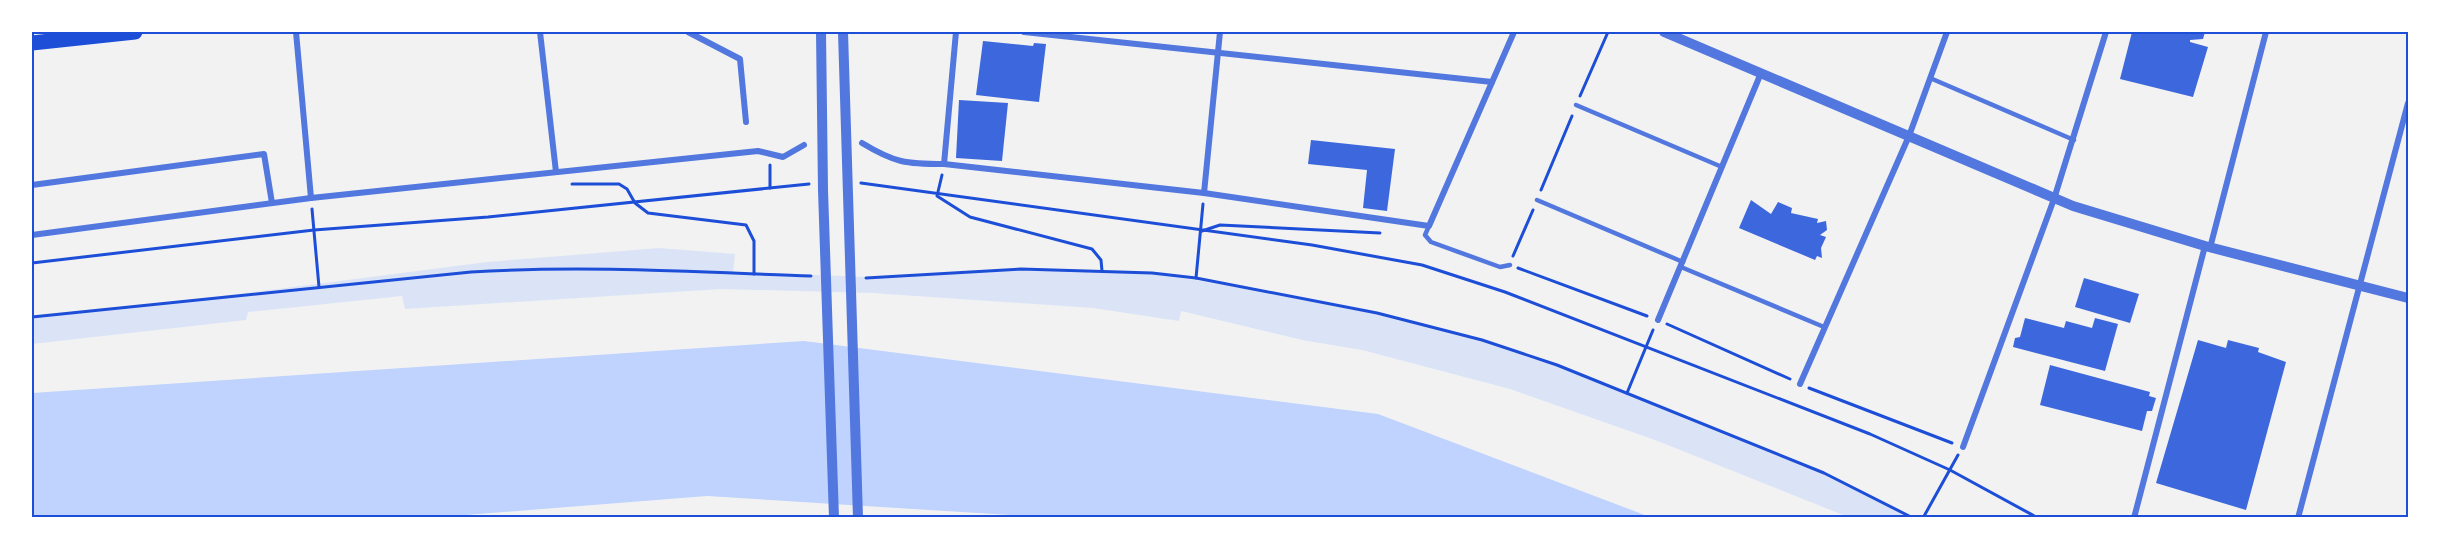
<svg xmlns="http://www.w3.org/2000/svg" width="2440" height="549" font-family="'Public Sans',sans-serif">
<rect width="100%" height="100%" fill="#f2f2f2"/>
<!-- green -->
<polygon fill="#dbe4f7" points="659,248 735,254 733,272 896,278 1021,269 1152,273 1318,300 1482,340 1557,365 1824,473 1913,517 1848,517 1655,440 1510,389 1362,350 1302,340 1181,311 1179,321 1093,308 872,293 721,289 405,309 402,296 248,312 246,320 32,344 32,317 191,300 487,262"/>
<!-- water -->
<polygon fill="#bfd3fe" points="804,341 1378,414 1650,517 1056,518 707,496 428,518 32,518 32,393"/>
<!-- building -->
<g fill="#3d67dc">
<polygon points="2132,32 2205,32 2203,39 2190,40 2190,42 2208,47 2193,97 2120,79"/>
<polygon points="983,41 1033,46 1034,43 1046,44 1039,102 976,95"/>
<polygon points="959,100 1008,103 1002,161 956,158"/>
<polygon points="1311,140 1395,149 1387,211 1363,208 1367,170 1308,164"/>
<polygon points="1751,200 1771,214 1778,202 1792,208 1791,213 1818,219 1817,223 1826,221 1827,230 1820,235 1826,237 1821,248 1822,258 1817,256 1815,260 1739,228"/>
<polygon points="2084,278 2139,294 2130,323 2075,307"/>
<polygon points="2025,318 2064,328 2066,321 2092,328 2095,318 2118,324 2105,371 2013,347 2015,338 2020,337"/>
<polygon points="2198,340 2226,348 2228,340 2259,348 2258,352 2286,362 2246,510 2156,483"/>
<polygon points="2050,365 2150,392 2149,396 2156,398 2152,411 2147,411 2142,431 2040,405"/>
</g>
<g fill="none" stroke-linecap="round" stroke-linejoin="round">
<!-- path -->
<g stroke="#1d4ed8" stroke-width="3">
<polyline points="1580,96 1608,32"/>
<polyline points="942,175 937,196 970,217 1092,249 1101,260 1102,271"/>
<polyline points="861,183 1312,245 1422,265 1505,292 1870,434 1950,470 2038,518"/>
<polyline points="572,184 619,184 627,189 635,203 648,213 746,225 754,241 754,274"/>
<polyline points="770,188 770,165"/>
<polyline points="1541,190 1572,116"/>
<polyline points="312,209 319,287"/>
<polyline points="1202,231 1220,225 1380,233"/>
<polyline points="1513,256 1533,210"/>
<polyline points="32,263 314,230 488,217 809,184"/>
<polyline points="1518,268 1647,316"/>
<polyline points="866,278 1021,269 1152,273 1196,278 1377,313 1482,340 1557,365 1824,473 1913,518"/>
<polyline points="1196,278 1203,204"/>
<path d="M32,317L471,272C585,265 697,272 811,276"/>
<polyline points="1667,324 1790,379"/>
<polyline points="1809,388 1952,443"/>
<polyline points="1627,393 1653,330"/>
<polyline points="1923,518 1958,455"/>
</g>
<!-- service -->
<g stroke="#5277de" stroke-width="4.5">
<polyline points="1930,78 2074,140"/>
<polyline points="1576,105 1722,167"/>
<polyline points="1537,200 1683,262"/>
<polyline points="1429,226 1425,235 1431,242 1500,267 1510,265"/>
<polyline points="1681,267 1824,327"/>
</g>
<!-- minor -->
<g stroke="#5277de" stroke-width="6">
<polyline points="296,32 311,198"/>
<polyline points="540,32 556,172"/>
<polyline points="688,32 740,59 746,122"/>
<polyline points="1024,32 1492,82"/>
<path d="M862,143C895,163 906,164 944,164L1204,193L1429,226L1514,32"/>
<polyline points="944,164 956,32"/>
<polyline points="32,185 264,154 272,203"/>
<polyline points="1204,193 1220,32"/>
<polyline points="32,235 311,198 758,151 783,157 804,145"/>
<polyline points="2210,248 2266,32"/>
<polyline points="1658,320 1761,73"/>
<polyline points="1800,384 1909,136 1947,32"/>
<polyline points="1963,447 2054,199 2106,32"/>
<polyline points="2134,518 2205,246"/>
<polyline points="2298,518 2408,103"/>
</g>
<!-- tertiary -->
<g stroke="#5277de" stroke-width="10">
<polyline points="821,32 823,190 834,518"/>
<polyline points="843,32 858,518"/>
<polyline points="1664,32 2073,206 2205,246 2408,298"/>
</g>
<!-- primary -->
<polyline stroke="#1d4ed8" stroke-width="15" points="32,43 135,32"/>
</g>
<!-- border -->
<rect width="2440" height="549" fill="none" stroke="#ffffff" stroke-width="66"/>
<rect x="33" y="33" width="2374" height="483" fill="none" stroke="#1d4ed8" stroke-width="2"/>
</svg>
